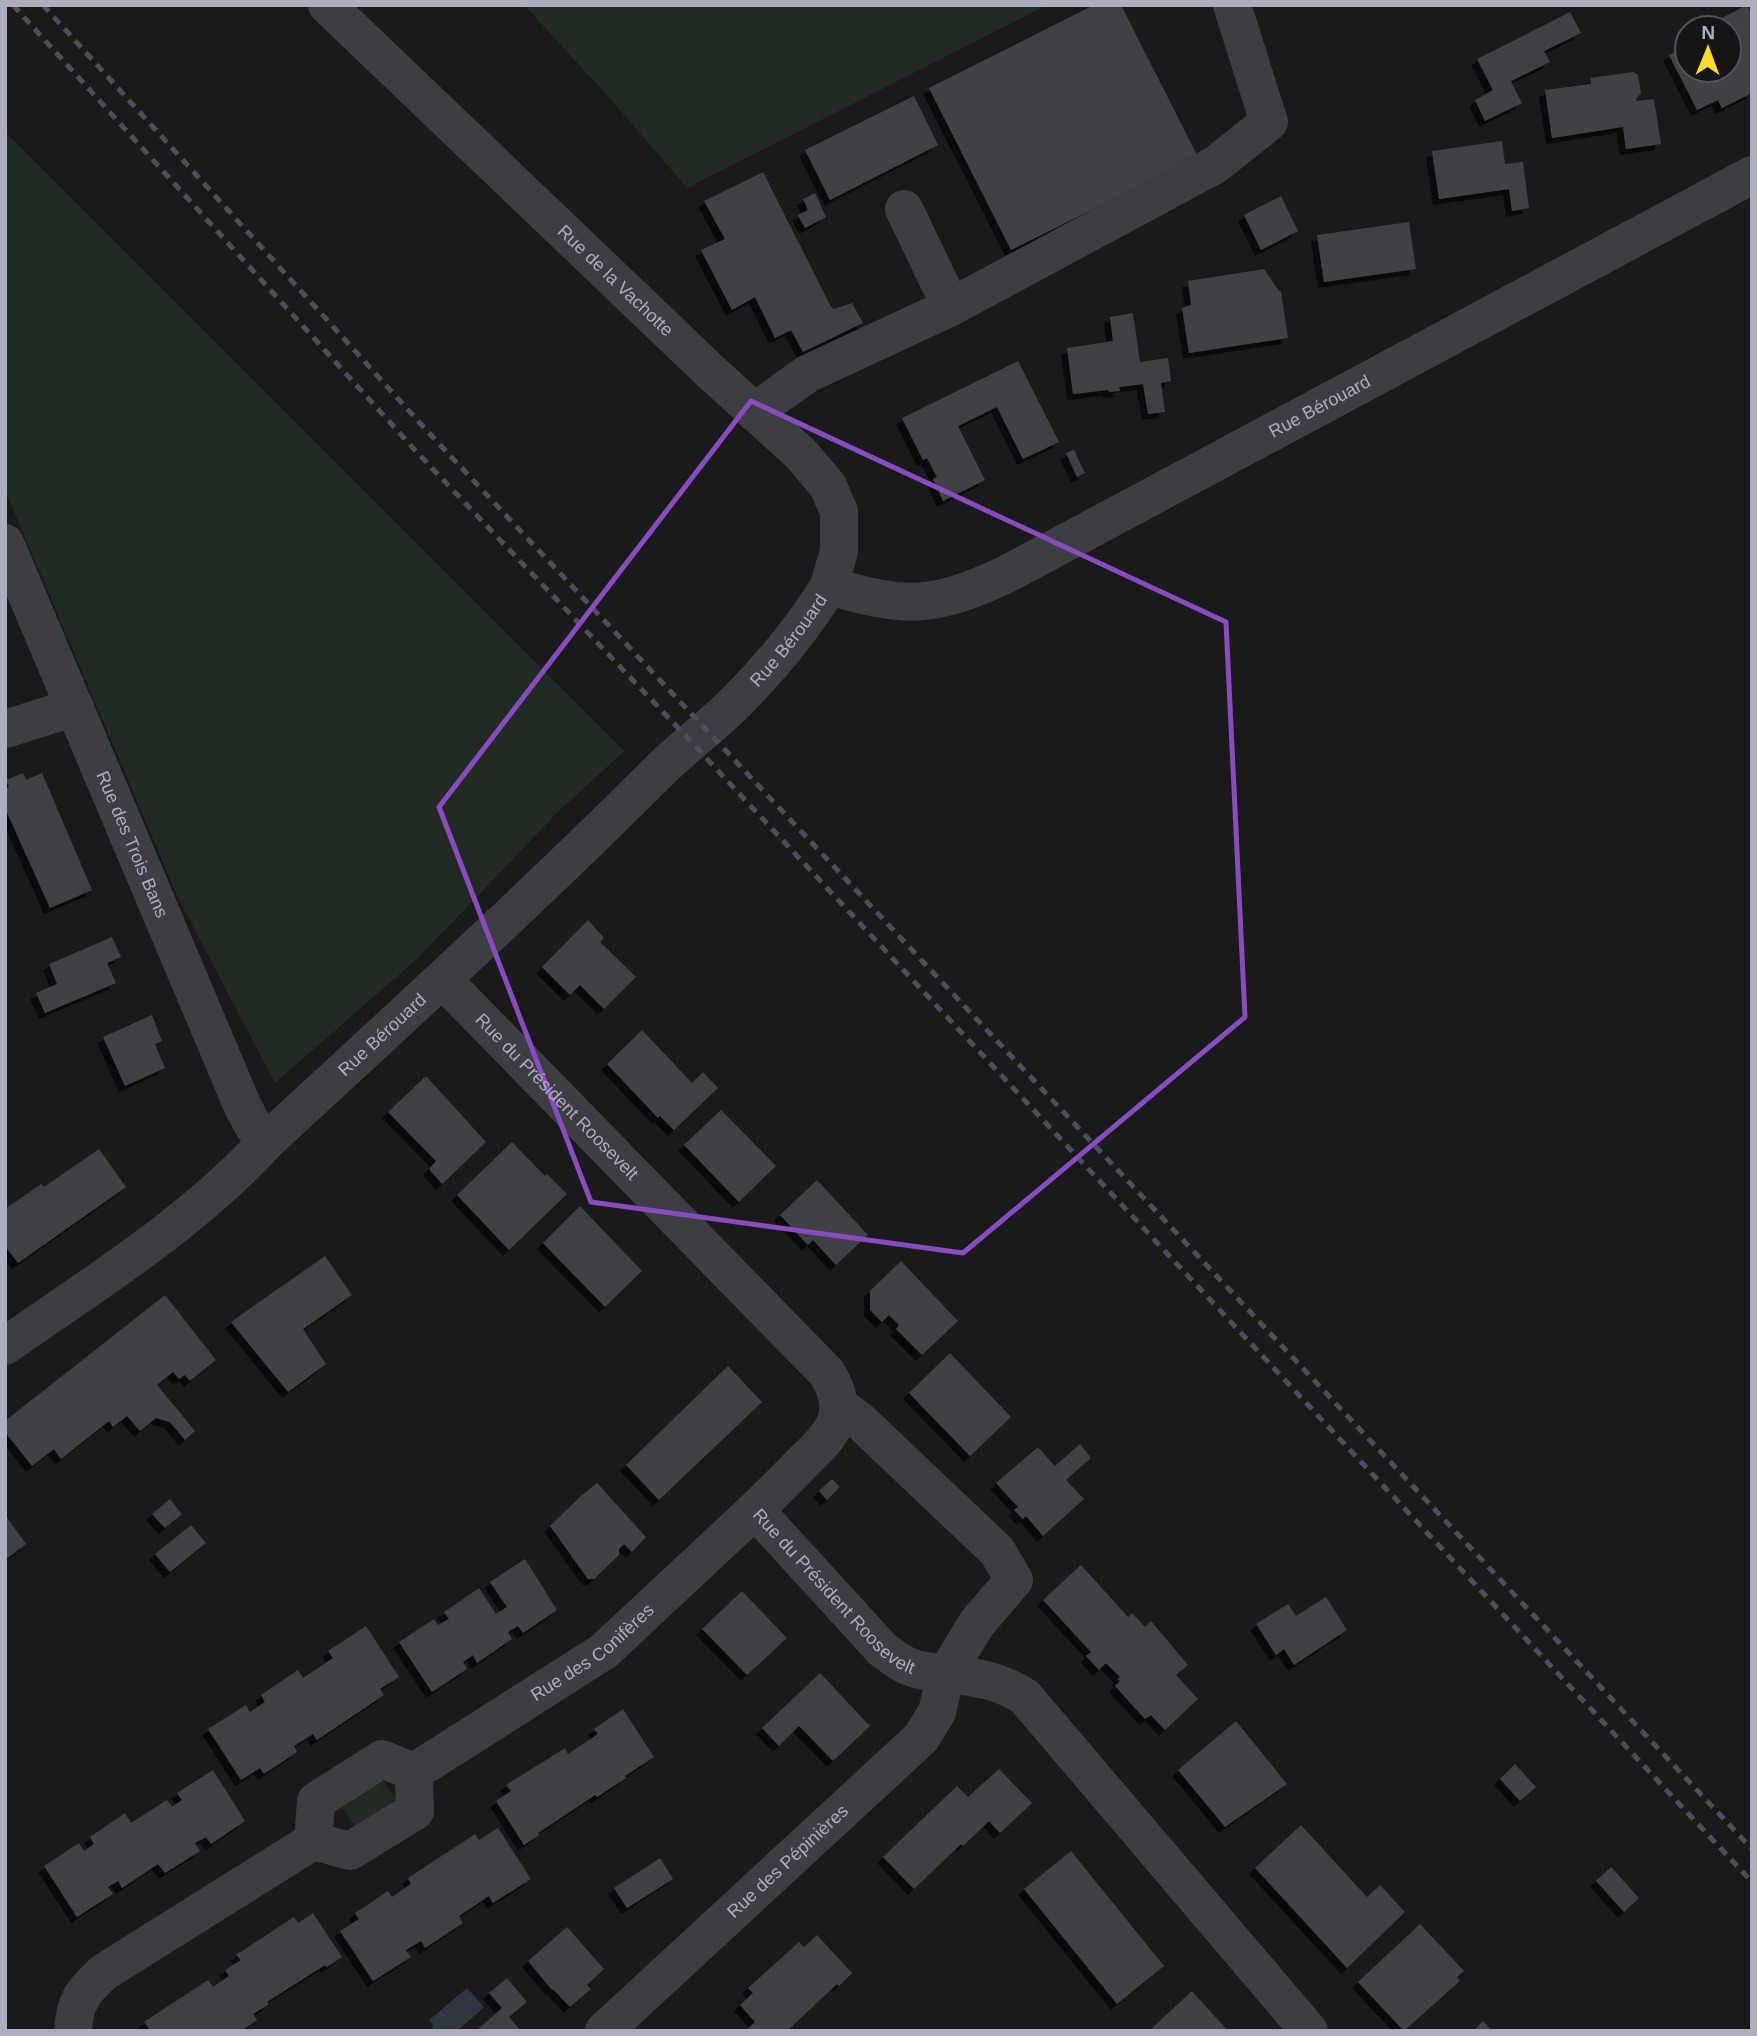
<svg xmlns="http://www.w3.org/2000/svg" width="1757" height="2036" font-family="Arial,sans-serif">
<defs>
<filter id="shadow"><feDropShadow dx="-6" dy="6" stdDeviation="0" flood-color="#0009"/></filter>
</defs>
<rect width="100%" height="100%" fill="#1a1a1d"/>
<!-- green -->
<g fill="#212b24">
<polygon points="524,5 1047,5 687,188 607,95"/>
<polygon points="5,132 624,751 558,812 418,958 275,1083 178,898 5,490"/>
<polygon points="380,1776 400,1805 359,1832 339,1803"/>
</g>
<!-- water -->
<polygon fill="#2e3642" points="467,1988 484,2007 457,2031 431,2031 433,2025 429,2020"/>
<!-- building -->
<g fill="#403f45" filter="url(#shadow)">
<polygon points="1094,5 1121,5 1198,157 1011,250 929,88"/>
<polygon points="1747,5 1752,14 1752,93 1722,108 1718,100 1697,110 1669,55 1687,46 1687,70 1729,70 1729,28 1722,28 1718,20"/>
<polygon points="1570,12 1581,33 1544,51 1550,62 1511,81 1522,103 1485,121 1475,100 1493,90 1477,59"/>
<polygon points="1633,72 1638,75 1641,93 1636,99 1637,101 1654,99 1661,144 1626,149 1623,127 1552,138 1545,90 1591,84 1590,78"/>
<polygon points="914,96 938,145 830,200 805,150"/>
<polygon points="1502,141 1505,164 1523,162 1529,208 1512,211 1509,189 1439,199 1432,151"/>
<polygon points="763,172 831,307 834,309 852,303 863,323 803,352 791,330 775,338 755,297 732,310 701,250 725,239 704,201"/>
<polygon points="815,193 826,217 805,228 798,215 808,210 803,199"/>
<polygon points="1281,196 1298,231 1261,250 1244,215"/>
<polygon points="1409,222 1416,269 1324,282 1317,235"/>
<polygon points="1264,269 1279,291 1281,291 1288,338 1189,353 1182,308 1191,305 1188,281"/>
<polygon points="1133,313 1140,362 1168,358 1171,381 1161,383 1165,412 1148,414 1143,384 1119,387 1120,391 1109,392 1108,390 1073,394 1067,348 1113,341 1110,317"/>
<polygon points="1018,361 1059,442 1023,459 997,407 958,426 985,480 943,501 933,479 937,477 927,458 923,460 902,418"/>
<polygon points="1074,450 1085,473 1077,477 1066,453"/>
<polygon points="23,773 26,780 42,773 92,890 50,908 5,808 5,789 9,787 6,780"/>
<polygon points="588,920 604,938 600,942 636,977 604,1009 580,985 570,995 542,967"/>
<polygon points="112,937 121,957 107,963 116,983 45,1013 36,993 57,984 49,964"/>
<polygon points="152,1015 162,1041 155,1044 165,1068 125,1086 103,1037"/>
<polygon points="642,1030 692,1083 703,1072 718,1088 674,1130 660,1116 658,1118 607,1064"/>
<polygon points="426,1076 486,1142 442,1184 429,1169 436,1161 388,1112"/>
<polygon points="721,1110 776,1166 739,1202 684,1145"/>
<polygon points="512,1142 545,1176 547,1174 567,1194 509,1250 457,1195"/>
<polygon points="99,1149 126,1187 18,1263 5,1246 5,1209 41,1184 44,1187"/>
<polygon points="817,1180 868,1235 836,1265 813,1240 808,1245 780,1215"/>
<polygon points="580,1206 642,1271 605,1307 543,1243"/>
<polygon points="325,1256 352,1295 303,1329 326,1364 288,1392 231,1322"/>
<polygon points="901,1261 958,1321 922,1355 896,1329 899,1325 889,1315 882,1322 870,1310 870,1291"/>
<polygon points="165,1295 216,1360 190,1381 185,1375 179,1379 173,1372 157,1385 195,1431 185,1440 170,1422 156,1418 140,1431 127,1416 113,1427 109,1421 61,1459 54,1449 32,1466 5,1432 5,1421"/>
<polygon points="950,1353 1011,1417 970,1456 909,1393"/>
<polygon points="728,1366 762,1402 659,1500 626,1465"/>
<polygon points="1080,1444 1091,1458 1066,1480 1084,1499 1043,1536 1026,1516 1023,1519 1014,1510 1018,1507 996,1483 1038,1447 1055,1466"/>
<polygon points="832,1479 840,1487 827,1500 819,1491"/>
<polygon points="597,1483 646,1537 632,1552 624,1544 619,1549 619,1555 594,1579 588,1579 550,1526 581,1496"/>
<polygon points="170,1499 182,1514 165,1528 152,1514"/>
<polygon points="5,1515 26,1544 5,1560"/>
<polygon points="191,1525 206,1543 170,1572 155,1554"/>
<polygon points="525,1559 557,1610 523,1633 518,1626 508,1632 512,1639 477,1663 473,1655 463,1662 467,1669 432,1692 399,1642 434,1619 438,1625 449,1619 444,1612 479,1588 496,1614 507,1607 490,1582"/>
<polygon points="1081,1565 1128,1617 1132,1613 1145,1627 1151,1621 1188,1665 1176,1675 1198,1699 1165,1730 1151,1715 1145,1719 1115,1686 1120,1681 1117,1679 1120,1677 1106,1663 1099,1670 1086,1656 1091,1652 1043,1600"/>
<polygon points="742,1591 787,1638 747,1675 702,1629"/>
<polygon points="1326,1597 1347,1630 1294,1665 1284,1649 1276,1655 1256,1624 1288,1604 1296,1616"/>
<polygon points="366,1626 399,1677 380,1689 384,1695 317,1740 313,1734 294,1746 297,1752 264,1774 260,1768 241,1780 208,1729 246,1705 250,1712 265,1702 261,1695 298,1670 303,1678 333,1658 328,1651"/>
<polygon points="820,1673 870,1726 833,1761 799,1726 779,1746 762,1728"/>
<polygon points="623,1709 654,1757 625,1776 626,1778 597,1797 595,1795 538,1833 539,1835 524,1845 496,1801 511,1791 506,1785 565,1748 568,1754 598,1734 594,1729"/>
<polygon points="1236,1721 1287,1784 1225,1827 1178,1770"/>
<polygon points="1515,1764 1536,1787 1520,1801 1500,1779"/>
<polygon points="999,1769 1032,1803 1000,1833 989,1821 963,1846 961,1844 914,1889 883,1857 957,1786 968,1797"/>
<polygon points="213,1770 245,1821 211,1844 206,1837 195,1843 200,1851 165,1873 158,1864 122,1888 118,1881 108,1887 113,1894 77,1917 44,1866 79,1843 84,1851 94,1844 90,1837 125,1813 131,1823 167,1800 172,1807 182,1800 177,1793"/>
<polygon points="1301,1825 1367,1897 1380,1885 1405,1912 1347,1968 1255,1868"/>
<polygon points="498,1828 531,1879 493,1903 489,1896 459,1916 463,1923 425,1948 421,1941 406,1950 411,1957 373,1981 340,1931 359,1919 355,1913 388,1891 392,1897 411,1884 408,1878 475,1834 479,1840"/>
<polygon points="1071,1851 1164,1966 1117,2004 1024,1889"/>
<polygon points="660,1858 673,1879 627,1908 614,1888"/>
<polygon points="1611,1867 1639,1898 1624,1912 1596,1881"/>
<polygon points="313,1913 342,1957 327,1967 325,1965 267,2002 269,2004 253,2014 257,2020 241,2031 145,2031 149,2028 144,2022 208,1980 213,1987 229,1976 225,1970 241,1960 236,1955 294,1917 298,1923"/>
<polygon points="1420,1924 1464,1971 1457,1977 1460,1981 1404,2031 1358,1982"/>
<polygon points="567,1927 604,1969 587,1985 591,1989 570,2007 553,1989 552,1990 528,1961"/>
<polygon points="817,1935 852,1973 839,1986 837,1984 787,2031 745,2031 755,2022 740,2005 753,1993 748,1988 799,1942 804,1947"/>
<polygon points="507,1978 527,2002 509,2017 521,2031 476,2031 502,2008 489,1993"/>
<polygon points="1192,1991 1228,2031 1149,2031"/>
<polygon points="1483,2021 1492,2031 1473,2031"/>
</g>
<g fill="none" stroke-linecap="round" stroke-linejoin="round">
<!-- minor -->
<g stroke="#3d3d44" stroke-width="38">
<path id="s1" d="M327,5L711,372L802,455L828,486L839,512V551L829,586"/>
<polyline points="951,307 1215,165 1269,122 1232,5"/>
<polyline points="754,412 807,374 951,307 904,209"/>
<path id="s2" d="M5,543L243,1107L254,1127L266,1142"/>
<polyline points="5,729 75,707"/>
<path id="s3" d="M443,980L827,1373C853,1415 831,1435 801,1464C786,1480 770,1495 755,1510L882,1649C891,1656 899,1663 910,1667C922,1672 935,1672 948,1674C976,1677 1001,1681 1025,1697L1309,2031"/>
<path id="s4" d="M5,1346C92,1285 195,1221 266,1142C398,1020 530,900 657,773C682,748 711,727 736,702C772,666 803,628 829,586C906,608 931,609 1005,575L1752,175"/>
<polygon points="382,1759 414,1772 415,1811 350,1851 313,1841 316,1801"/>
<path id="s5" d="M414,1772L604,1651L755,1510"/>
<path d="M73,2031C75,2001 82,1992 104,1972L313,1841"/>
<path id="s6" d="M604,2031L921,1738L937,1712L946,1674L977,1623L1014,1580L997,1551L860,1421L839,1405"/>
</g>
<!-- rail -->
<g stroke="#4d4e57" stroke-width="5" stroke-dasharray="9 7" stroke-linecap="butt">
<polyline points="13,5 414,449 680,730 1752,1882"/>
<polyline points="43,5 429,433 1752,1849"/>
</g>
</g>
<!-- marked area -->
<path fill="none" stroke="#874cbe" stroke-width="5" stroke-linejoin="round" d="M751,401L1226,622L1245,1017L963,1253L591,1202L439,807Z"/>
<g text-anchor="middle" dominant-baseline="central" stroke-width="7" stroke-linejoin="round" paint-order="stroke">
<!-- street labels -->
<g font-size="18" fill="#acaebd" stroke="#151518">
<text stroke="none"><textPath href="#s1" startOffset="399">Rue de la Vachotte</textPath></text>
<text stroke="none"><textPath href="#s4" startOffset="1664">Rue Bérouard</textPath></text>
<text stroke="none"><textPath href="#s4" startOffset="1057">Rue Bérouard</textPath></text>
<text stroke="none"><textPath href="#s2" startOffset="327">Rue des Trois Bans</textPath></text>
<text stroke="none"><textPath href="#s4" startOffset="490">Rue Bérouard</textPath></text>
<text stroke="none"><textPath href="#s3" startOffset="163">Rue du Président Roosevelt</textPath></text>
<text stroke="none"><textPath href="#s3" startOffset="835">Rue du Président Roosevelt</textPath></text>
<text stroke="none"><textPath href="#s5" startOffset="215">Rue des Conifères</textPath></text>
<text stroke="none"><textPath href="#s6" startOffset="250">Rue des Pépinières</textPath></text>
</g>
</g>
<!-- border -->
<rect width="1757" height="2036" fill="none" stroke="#acaebd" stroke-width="14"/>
<!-- north arrow -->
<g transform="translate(1708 49) rotate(1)"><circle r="33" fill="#151518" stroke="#51525a" stroke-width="2"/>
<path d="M0-5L12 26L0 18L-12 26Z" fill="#ffdc30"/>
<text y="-10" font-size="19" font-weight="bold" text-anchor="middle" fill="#acaebd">N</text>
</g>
</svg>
